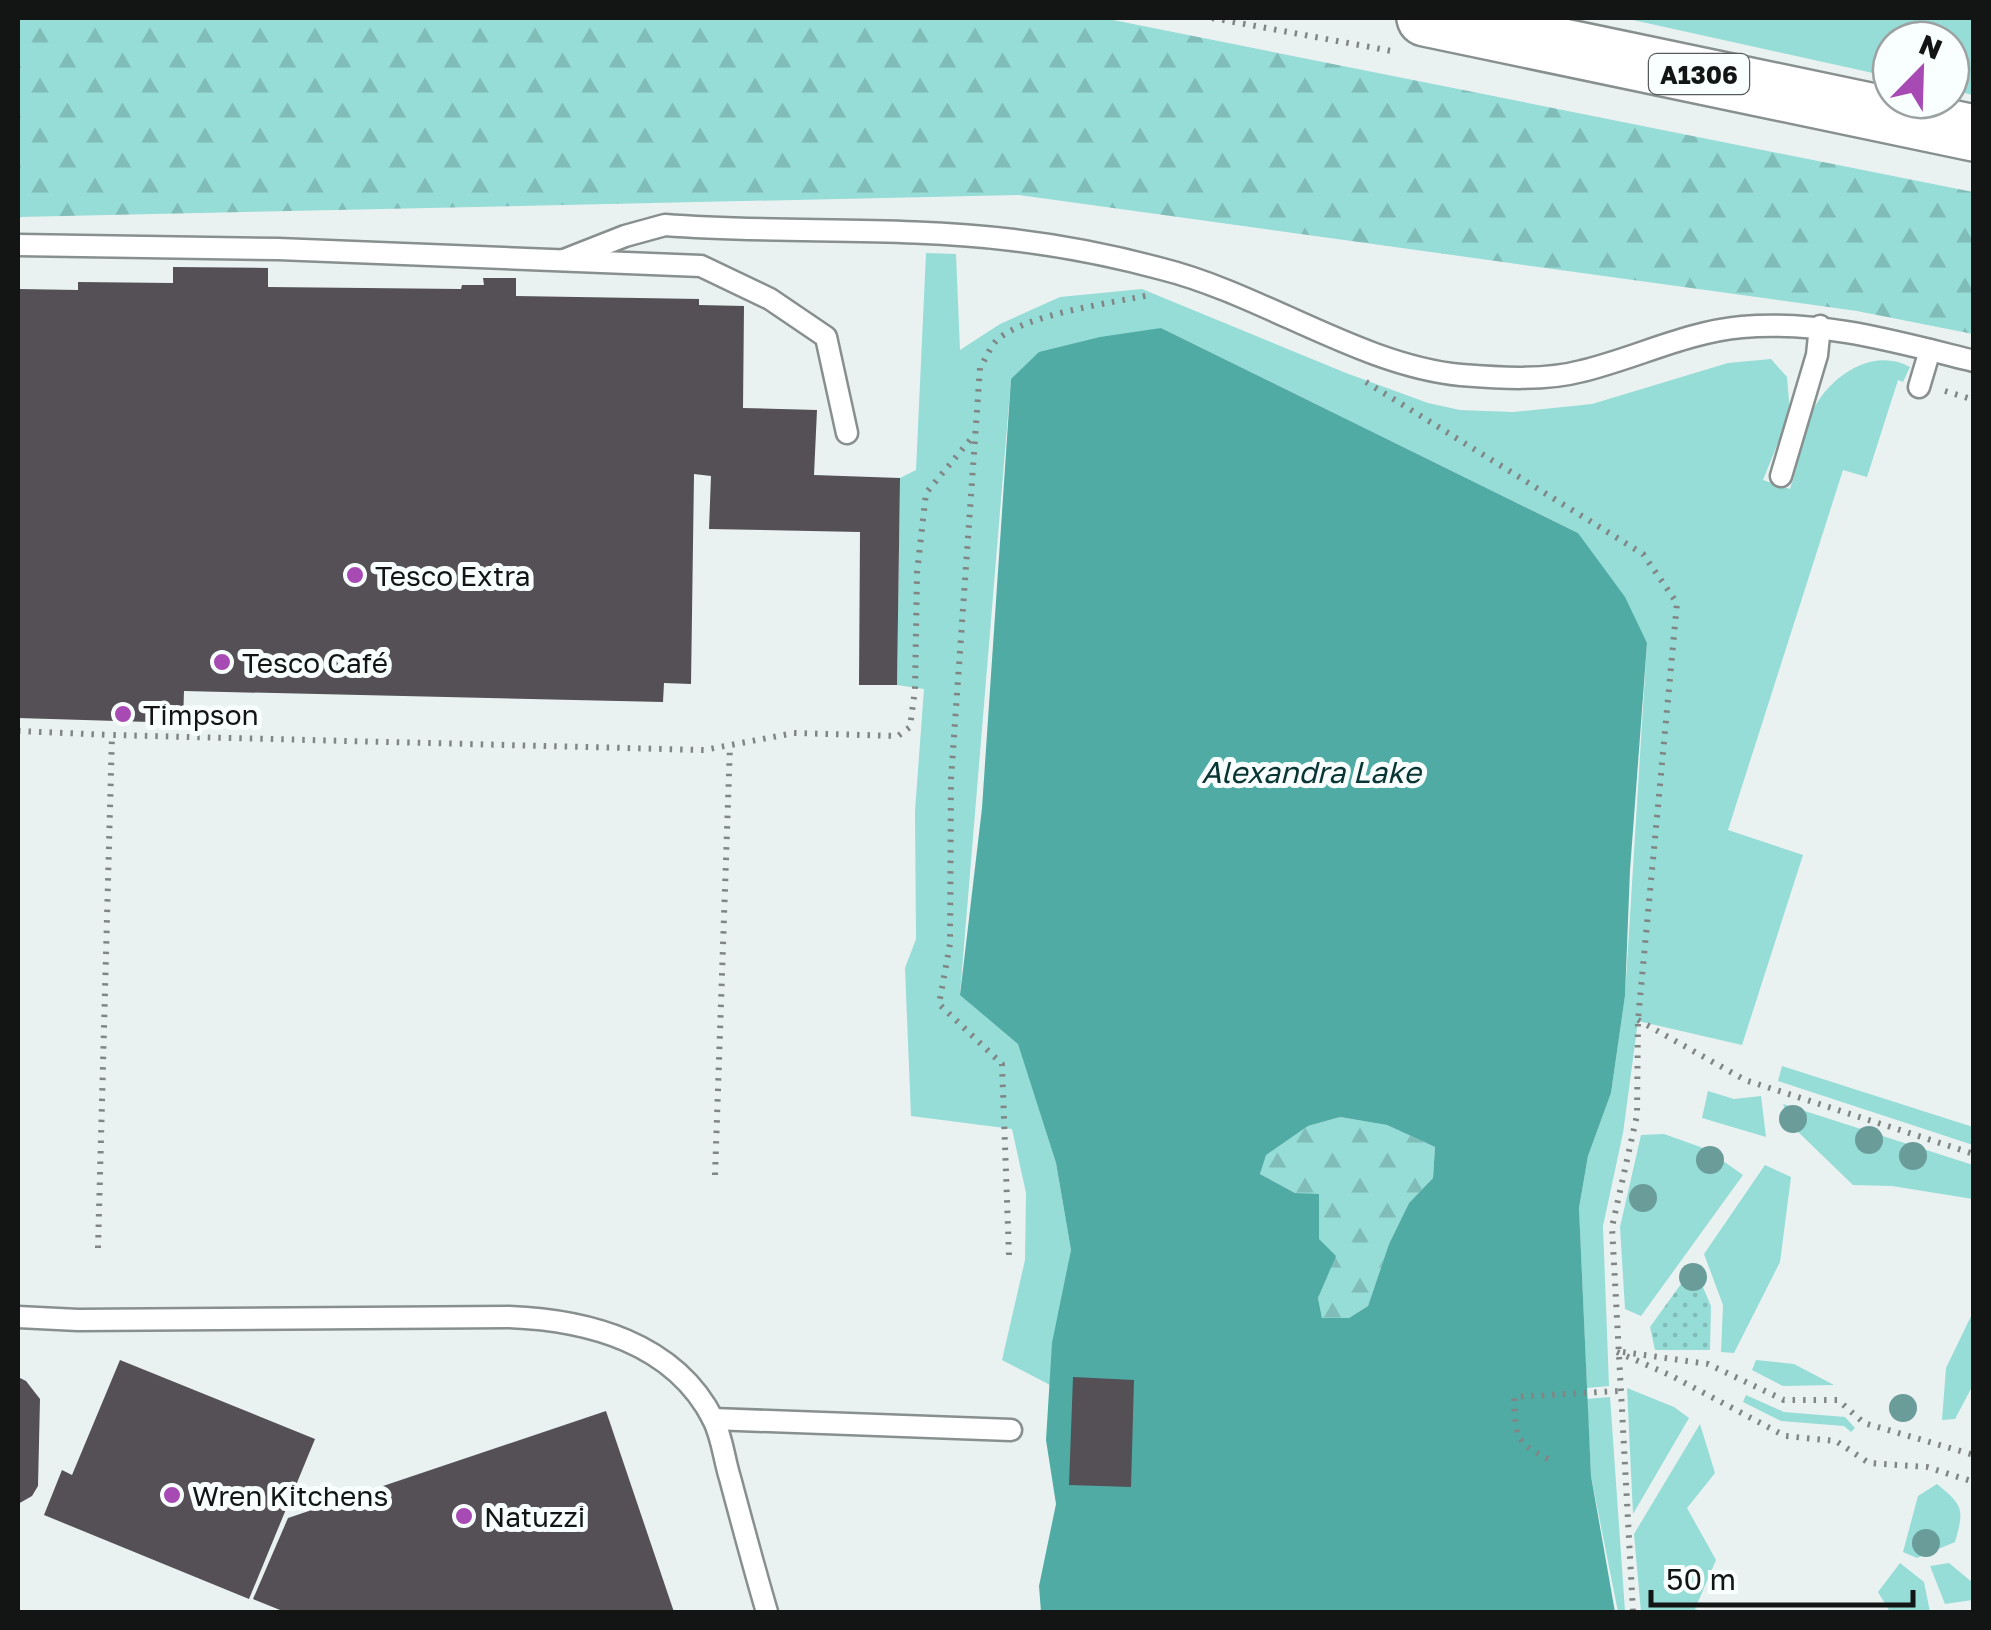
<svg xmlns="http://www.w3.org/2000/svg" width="1991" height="1630" font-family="'Golos Text',sans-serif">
<defs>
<pattern id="forest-firs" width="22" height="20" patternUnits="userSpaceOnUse" patternTransform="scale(2.5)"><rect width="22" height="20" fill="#96dcd7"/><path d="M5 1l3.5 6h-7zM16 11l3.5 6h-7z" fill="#80bcb8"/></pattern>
<pattern id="park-dots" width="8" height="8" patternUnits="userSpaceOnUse" patternTransform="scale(2.5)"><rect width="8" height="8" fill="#96dcd7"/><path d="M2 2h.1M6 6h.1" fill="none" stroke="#80bcb8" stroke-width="1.8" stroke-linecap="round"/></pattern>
</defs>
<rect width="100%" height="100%" fill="#eaf2f1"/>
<!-- green -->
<g fill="#96dcd7">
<polygon points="1624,18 1973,18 1973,95 1951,90 1951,40 1891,40 1891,77"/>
<path d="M926,253L956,254L960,350L1000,324L1060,297L1142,289L1346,373L1428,403L1460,410L1513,412L1592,404L1728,363L1771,359L1787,377L1790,413L1763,480L1790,489C1798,467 1801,442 1809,419C1823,381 1870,345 1910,367L1903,382L1898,380L1867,477L1843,470L1728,830L1803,855L1742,1045L1638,1021L1623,1133L1603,1226L1609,1386L1587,1388L1579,1208L1588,1156L1611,1093L1625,996L1647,643L1578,533L1161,328L1011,379L960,994L1018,1043L1056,1163L1071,1250L1050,1385L1002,1360L1025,1260L1026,1193L1012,1129L911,1116L905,968L916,939L915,811L924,689L897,685L900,478L916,470Z"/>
<polygon points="1782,1066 1973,1127 1973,1145 1778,1081"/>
<polygon points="1708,1091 1734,1099 1761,1096 1766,1137 1702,1118"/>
<polygon points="1783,1104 1973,1165 1973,1199 1892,1186 1853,1185 1793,1127"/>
<polygon points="1664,1134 1706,1149 1743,1175 1641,1316 1625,1309 1620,1227 1641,1135"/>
<polygon points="1765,1165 1791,1177 1780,1262 1734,1353 1721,1352 1723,1305 1704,1254"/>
<polygon points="1973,1312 1973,1385 1955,1419 1942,1420 1946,1368"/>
<polygon points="1756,1360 1794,1364 1834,1385 1783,1386 1752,1370"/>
<polygon points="1627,1388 1674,1407 1689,1418 1633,1514"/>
<polygon points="1746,1395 1784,1412 1845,1417 1855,1428 1851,1432 1844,1426 1781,1421 1743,1402"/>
<polygon points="1610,1397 1625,1611 1618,1612 1591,1476 1587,1399"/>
<polygon points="1700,1424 1715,1473 1687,1508 1716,1560 1695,1609 1703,1612 1641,1612 1634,1534"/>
<path d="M1937,1484C1964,1506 1964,1510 1955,1542L1917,1558L1903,1552L1918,1496Z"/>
<polygon points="1900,1563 1924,1582 1930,1612 1890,1612 1878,1592"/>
<polygon points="1949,1563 1973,1583 1972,1600 1945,1604 1930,1566"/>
</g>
<!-- forest -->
<g fill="url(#forest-firs)">
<polygon points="18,18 1103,18 1973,192 1973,334 1857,311 1019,195 18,217"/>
<polygon points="1340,1117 1387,1125 1435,1147 1433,1178 1409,1203 1389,1244 1368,1306 1349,1318 1322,1318 1318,1298 1335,1256 1319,1240 1319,1195 1295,1193 1260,1174 1265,1155 1308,1126"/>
</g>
<!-- park -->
<polygon fill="url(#park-dots)" points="1694,1266 1711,1306 1710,1350 1655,1350 1650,1327"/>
<!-- water -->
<path fill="#50aba5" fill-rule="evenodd" d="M1161,328L1578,533L1625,597L1647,643L1630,870L1625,996L1611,1093L1588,1156L1579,1208L1591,1476L1615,1612H1041L1039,1586L1056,1504L1046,1440L1052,1343L1071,1250L1056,1163L1018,1044L960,995L982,808L1011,379L1039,352L1100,337ZM1340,1117L1387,1125L1435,1147L1433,1178L1409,1203L1389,1244L1368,1306L1349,1318H1322L1318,1298L1336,1256L1319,1239V1194L1295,1193L1260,1174L1266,1155L1308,1126Z"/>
<!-- building -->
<g fill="#545055">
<polygon points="173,267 268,268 268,287 461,289 462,285 484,285 483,278 516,278 516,296 699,299 699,305 744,306 743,408 817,410 814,475 900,478 897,685 859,685 860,532 709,529 711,476 694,474 691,684 664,683 663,702 184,691 183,723 18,718 18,289 78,290 78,282 173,283"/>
<polygon points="120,1360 315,1439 249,1599 44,1515 62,1470 72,1475"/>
<polygon points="18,1377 26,1381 40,1399 38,1486 32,1496 18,1504"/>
<polygon points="1073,1377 1134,1380 1131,1487 1069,1485"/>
<polygon points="606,1411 674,1612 285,1612 253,1599 288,1518"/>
</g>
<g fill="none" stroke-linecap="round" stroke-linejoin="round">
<!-- lane casing -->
<g stroke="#888f8f" stroke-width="25">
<g id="lane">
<polyline points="18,245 278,249 701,266 770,299 826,337 847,433"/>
<path d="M564,260L625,236L665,225C781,234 898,226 1013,240C1063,246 1114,256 1162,269C1262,294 1362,366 1461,375C1499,378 1545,381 1582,371C1636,358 1686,332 1742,327C1822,320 1897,342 1974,361"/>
<polyline points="1919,387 1930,350"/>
<polyline points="1781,476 1817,355 1820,326"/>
<path d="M18,1317L78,1320L509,1317C587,1320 674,1342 713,1419C722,1436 724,1459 730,1478C742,1523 754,1568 767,1612"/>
<polyline points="713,1419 1011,1430"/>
</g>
</g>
<!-- primary casing -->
<g stroke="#888f8f" stroke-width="60">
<polyline id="primary" points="1425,18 1974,133"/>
</g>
<!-- path -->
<g stroke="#818685" stroke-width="6" stroke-dasharray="2.5 8" stroke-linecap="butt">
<polyline points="1212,18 1397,52"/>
<polyline points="1366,382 1643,554 1677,603 1638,1020 1637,1115 1612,1227 1633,1612"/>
<polyline points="1945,391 1974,400"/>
<polyline points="18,731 111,735"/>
<polyline points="1638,1020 1745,1080 1974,1154"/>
<polyline points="715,1175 730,745"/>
<polyline points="98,1248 112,735 704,750 794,733 898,736 910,727 915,689 917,573 926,493 975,434"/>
<path d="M1009,1255L1002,1064L939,1004L950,944L951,779L980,368C985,360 990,347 997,340C1026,314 1111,303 1150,295"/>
<polyline points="1617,1352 1670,1375 1785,1436 1836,1441 1869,1463 1927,1467 1974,1482"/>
<polyline points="1623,1352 1708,1364 1784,1400 1838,1400 1864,1423 1974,1455"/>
<path d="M1548,1459C1513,1441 1516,1435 1514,1397L1618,1391"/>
</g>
<!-- lane -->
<use href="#lane" stroke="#fff" stroke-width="20"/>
<!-- primary -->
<use href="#primary" stroke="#fff" stroke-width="55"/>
</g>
<!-- trees -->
<g fill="#6a9c9a">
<circle cx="1793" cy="1119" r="14"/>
<circle cx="1869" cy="1140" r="14"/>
<circle cx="1913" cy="1156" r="14"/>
<circle cx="1710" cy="1160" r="14"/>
<circle cx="1643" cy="1198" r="14"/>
<circle cx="1693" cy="1277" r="14"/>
<circle cx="1903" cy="1408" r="14"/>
<circle cx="1926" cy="1543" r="14"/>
</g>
<!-- markers -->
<g fill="#a84ab4" stroke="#f8fffe" stroke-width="4">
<circle cx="355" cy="575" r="10"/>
<circle cx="222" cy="662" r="10"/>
<circle cx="123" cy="714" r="10"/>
<circle cx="172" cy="1495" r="10"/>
<circle cx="464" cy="1516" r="10"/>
</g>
<g text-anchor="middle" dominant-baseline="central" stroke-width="10" stroke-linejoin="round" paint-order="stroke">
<!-- shield labels -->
<rect fill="#f8fffe" stroke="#585b5b" stroke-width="2.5" x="1649" y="54" width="100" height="40" rx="8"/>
<g font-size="25" font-weight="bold" fill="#131515">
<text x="1699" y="74">A1306</text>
</g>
<!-- poi labels -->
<g font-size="28" fill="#131515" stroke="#f8fffe" text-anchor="start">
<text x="375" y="575">Tesco Extra</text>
<text x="242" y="662">Tesco Café</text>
<text x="143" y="714">Timpson</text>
<text x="192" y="1495">Wren Kitchens</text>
<text x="484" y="1516">Natuzzi</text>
</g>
<!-- water labels -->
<g font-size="30" font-style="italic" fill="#093634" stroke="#f8fffe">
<text x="1311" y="772">Alexandra Lake</text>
</g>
</g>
<!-- border -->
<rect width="1991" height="1630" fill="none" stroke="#131515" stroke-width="40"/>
<!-- north arrow -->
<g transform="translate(1921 70) rotate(23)"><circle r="48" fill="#f8fffe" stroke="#9ca1a1" stroke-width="2.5"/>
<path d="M0-8L18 38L0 25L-18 38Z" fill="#a84ab4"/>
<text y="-15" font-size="28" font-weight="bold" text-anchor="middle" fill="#131515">N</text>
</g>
<!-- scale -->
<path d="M1651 1590v15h262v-15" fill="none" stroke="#131515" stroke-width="5"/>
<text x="1666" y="1590" font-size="30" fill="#131515" stroke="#f8fffe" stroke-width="8" paint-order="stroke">50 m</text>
</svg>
